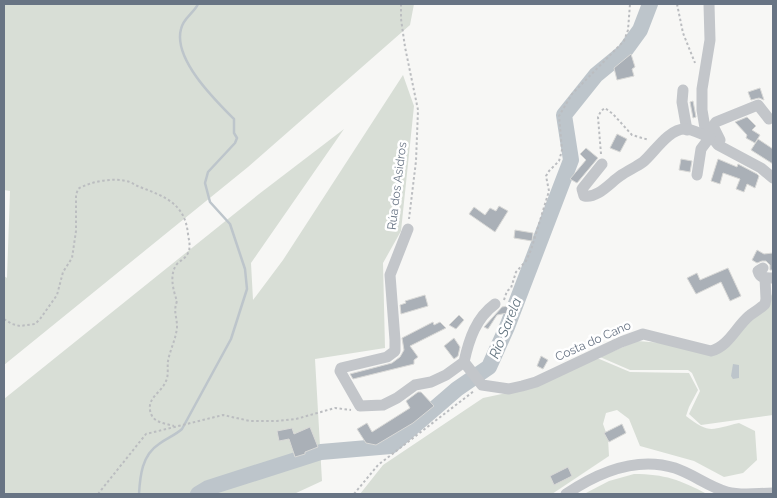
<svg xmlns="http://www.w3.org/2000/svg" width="777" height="498" font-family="Raleway,sans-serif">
<rect width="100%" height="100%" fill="#f7f7f5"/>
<!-- green -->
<g fill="#d8ded6">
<polygon points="4,4 414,4 410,25 248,167 4,365 4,276 7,278 10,191 4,190"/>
<polygon points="403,75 414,106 401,231 383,263 385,348 315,359 322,481 294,494 4,494 4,399 259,194 344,129 251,263 253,300 283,260"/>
<polygon points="773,292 773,415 701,425 689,414 700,391 692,373 688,370 630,370 600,357 637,341 663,343 712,356 768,302"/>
<path d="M597,358L630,372L689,373L698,390L689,407L686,416C710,435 712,429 739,423L755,431L757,460L743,473L724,477L694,461L640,446L629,419L617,410L606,413L603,424L608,438L609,456L552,494H360L383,465L483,398L526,389Z"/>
<path d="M634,474C665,474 680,480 707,494H584L609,481Z"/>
</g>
<!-- water -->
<polygon fill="#bdc5cb" points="733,364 739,365 739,378 733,379 731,376"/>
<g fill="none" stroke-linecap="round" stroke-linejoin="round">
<!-- stream -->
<path stroke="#bdc5cb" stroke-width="2.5" d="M139,494C140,476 142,455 159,444C167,438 174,436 182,429L231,339L247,289L245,269L230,224L210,202L205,183L208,172L235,143L237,138L234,133V119C215,100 173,59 181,29C183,18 194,13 198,4"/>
<!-- river -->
<polyline stroke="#bdc5cb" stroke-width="16" points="198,494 208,488 321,452 391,446 457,389 489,367 507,327 571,160 564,115 596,75 624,52 640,30 650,4"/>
</g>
<!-- building -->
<g fill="#aab0b7" stroke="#d9d9d7">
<polygon points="631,54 635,67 632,69 634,76 617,80 614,68"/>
<polygon points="760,88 764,100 759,98 751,100 748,92"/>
<polygon points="693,101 696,117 693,118 690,102"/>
<polygon points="747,117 756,126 752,130 760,135 755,143 746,138 747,135 735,122"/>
<polygon points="617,134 627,139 620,152 610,148"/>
<polygon points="758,139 773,149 773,164 751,150"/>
<polygon points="586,148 598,158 577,183 570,179 586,160 580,154"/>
<polygon points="681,159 692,161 690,172 679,170"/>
<polygon points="718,159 737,167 738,164 757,174 759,176 755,188 747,184 744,192 736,189 740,179 723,173 720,184 711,181"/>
<polygon points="499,206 508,211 495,232 469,214 474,207 485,215 490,208 496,211"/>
<polygon points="515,230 533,233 532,241 514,238"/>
<polygon points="757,250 764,254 773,253 773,270 770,270 770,265 766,261 762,261 757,263 752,260"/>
<polygon points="728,268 741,296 730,301 721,282 696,294 687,278 697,273 700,280"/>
<polygon points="425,295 428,306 401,314 400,305 406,303 405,301"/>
<polygon points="508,306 507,313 497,315 488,329 484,327 502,307"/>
<polygon points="459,315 464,320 456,329 449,325"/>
<polygon points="433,322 434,325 440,322 446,328 410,346 418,357 414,360 414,364 353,379 350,374 392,363 400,357 404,350 402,338"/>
<polygon points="454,338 460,347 458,356 454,359 444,346"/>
<polygon points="541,356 548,360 543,369 537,366"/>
<polygon points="418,392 421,392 434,406 413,423 376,445 366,443 357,429 367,423 372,432 410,408 406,401"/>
<polygon points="622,424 626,433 609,442 604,433"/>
<polygon points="310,427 318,447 305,452 305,454 295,457 289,439 279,441 277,431 292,428 294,434"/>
<polygon points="568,467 572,476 554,485 550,476"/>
</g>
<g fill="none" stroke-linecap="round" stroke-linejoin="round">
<!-- path -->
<g stroke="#bbbdc0" stroke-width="2" stroke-dasharray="2.5 2.5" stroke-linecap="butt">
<polyline points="401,4 401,19 405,47 418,110 416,161 409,219"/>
<polyline points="677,4 683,33 695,63"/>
<polyline points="601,154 598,117 601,111 605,108 613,114 632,135 649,140"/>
<polyline points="504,300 507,291 511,288 516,272 526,261 531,250 549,191 546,176 549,171 559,161 562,150 559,116 572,94 624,41 628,30 630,4"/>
<path d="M4,319L12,324L20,326L35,324L40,319L57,295L63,272L72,258L76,231V195L78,189C91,181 115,177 130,182C134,184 137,186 140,187C166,197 185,204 188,234C189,241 191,247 188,253C186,258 181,260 177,264C169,274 173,290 177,301C173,313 177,315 177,327C176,339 170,350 168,361C167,367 169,375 166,381C162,392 148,397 150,410C152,423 164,423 174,426"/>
<polyline points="98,494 146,434 223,415 250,421 277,421 296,419 335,408 351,410"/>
<polyline points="354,494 378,465 474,391"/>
</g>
<!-- minor -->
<g stroke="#c3c6ca" stroke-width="11">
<polyline points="709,4 710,40 702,89 702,110 705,128 718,145 761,168 773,178"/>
<polyline points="683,90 682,102 687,130"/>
<polyline points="720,140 713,126 716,122 758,105 769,119"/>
<path d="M602,164L582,189L584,196C597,199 610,183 620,176C627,171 636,167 643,162C654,153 668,129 685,129C692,129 703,135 710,137L701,149L697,175"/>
<path d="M408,229L390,275L395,340V351L387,357L341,368L340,371L360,406L383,405L397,398L415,385L431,382L446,375L464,362C469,339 476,318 495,304"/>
<path d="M763,268L758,271C760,279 766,278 773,278"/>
<path d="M464,362L482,385L509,389L522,386L536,382L621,342L643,334L711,351C729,346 736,327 749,316C754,312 760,309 765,304L766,299L765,278"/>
<path d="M566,494C597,473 637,456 675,468C693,474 709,487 727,492C742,496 758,493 773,493"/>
</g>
</g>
<g text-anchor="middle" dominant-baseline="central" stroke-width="5" stroke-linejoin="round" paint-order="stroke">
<!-- street labels -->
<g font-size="12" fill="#687484" stroke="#fff">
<text transform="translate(397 186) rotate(-83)">Rúa dos Asidros</text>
<text transform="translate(593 341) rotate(-24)">Costa do Cano</text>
</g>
<!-- water labels -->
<g font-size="14" font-style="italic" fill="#647580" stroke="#fff">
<text transform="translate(505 328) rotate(-68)">Río Sarela</text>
</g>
</g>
<!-- border -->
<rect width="777" height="498" fill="none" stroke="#687484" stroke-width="10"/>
</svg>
